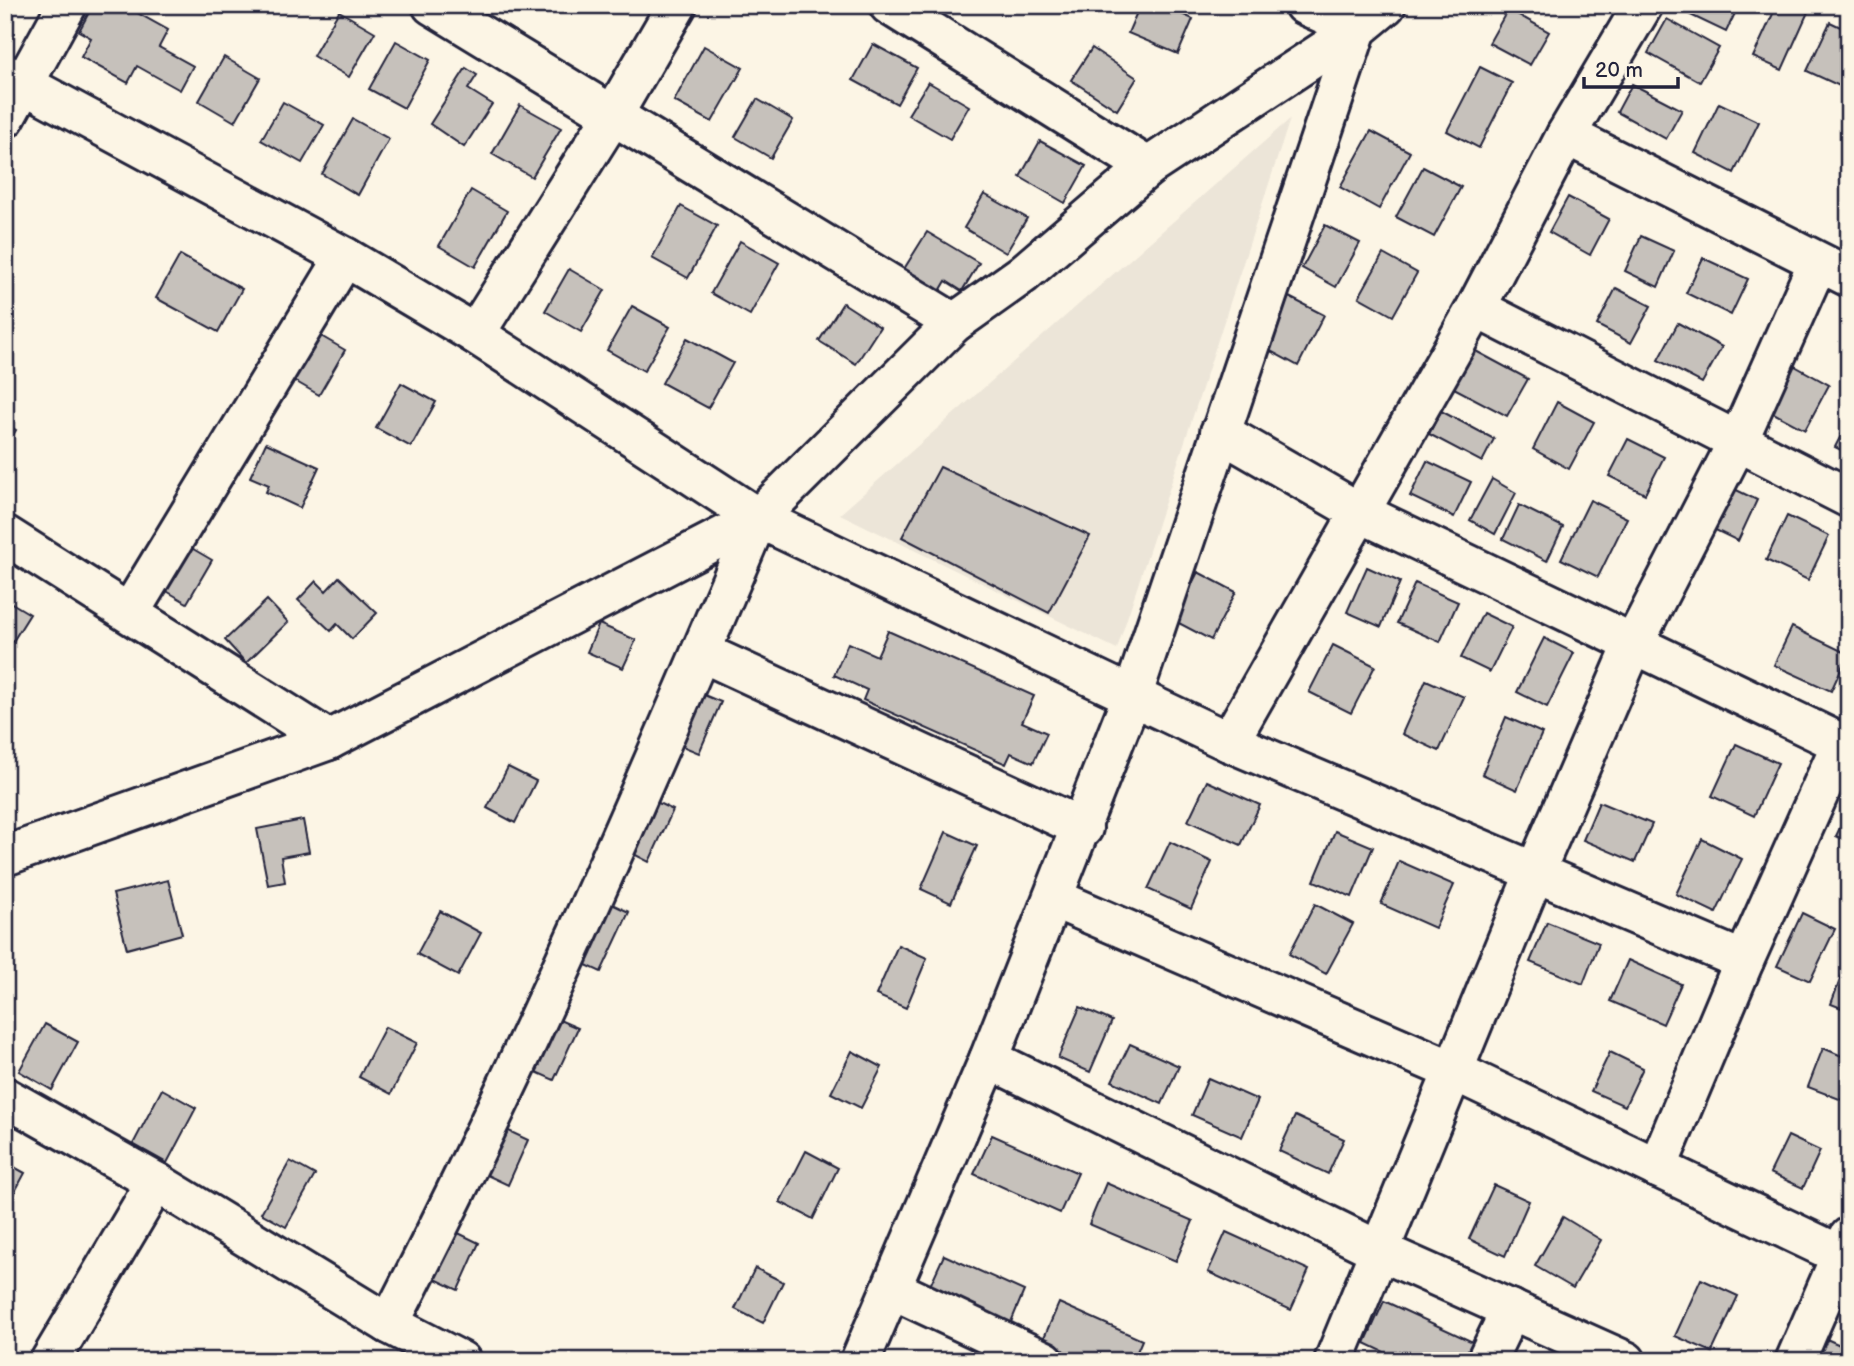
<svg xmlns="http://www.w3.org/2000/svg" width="1854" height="1366" font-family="'Balsamiq Sans',sans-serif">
<rect width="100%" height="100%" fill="#fcf5e5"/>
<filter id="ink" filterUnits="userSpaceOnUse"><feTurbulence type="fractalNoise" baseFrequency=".0143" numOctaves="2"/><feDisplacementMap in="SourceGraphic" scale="14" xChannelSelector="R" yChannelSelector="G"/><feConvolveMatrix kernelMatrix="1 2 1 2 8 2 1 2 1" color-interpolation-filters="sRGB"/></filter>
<g filter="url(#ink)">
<!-- built -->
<polygon fill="#ece5d8" points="1290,119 1117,649 840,514"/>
<!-- building -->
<g fill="#c6c1bb" stroke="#22223b" stroke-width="2">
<polygon points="93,5 123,5 168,30 159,47 193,66 180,90 137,66 128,83 81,57 91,38 79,31"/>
<polygon points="1140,5 1161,5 1193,19 1178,54 1128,33"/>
<polygon points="1683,5 1739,5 1726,32 1680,10"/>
<polygon points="1777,5 1792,5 1808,12 1782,70 1753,57"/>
<polygon points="1508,9 1549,32 1530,65 1489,43"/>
<polygon points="339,11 375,32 349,77 313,56"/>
<polygon points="1667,19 1719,48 1700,82 1648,53"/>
<polygon points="1830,22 1849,31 1849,79 1844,88 1807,71"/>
<polygon points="396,41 430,60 404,108 369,89"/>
<polygon points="873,44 917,68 897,104 853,80"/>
<polygon points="704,46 743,68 712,122 674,101"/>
<polygon points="1092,48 1137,78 1117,110 1071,80"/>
<polygon points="224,57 260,78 235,122 199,101"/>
<polygon points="1480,67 1512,83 1479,148 1447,131"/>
<polygon points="466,68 477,75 468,89 492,104 464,147 430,124"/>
<polygon points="928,82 969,106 950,139 908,115"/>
<polygon points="1632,84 1682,110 1666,139 1617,112"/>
<polygon points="757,99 793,120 771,158 735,137"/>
<polygon points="283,102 324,125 302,163 261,140"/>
<polygon points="1719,103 1759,122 1734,173 1695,153"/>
<polygon points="520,105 561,128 532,177 492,154"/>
<polygon points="353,119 389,139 358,195 322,174"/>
<polygon points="1371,131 1410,152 1379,209 1340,187"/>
<polygon points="1040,141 1086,166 1065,203 1020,177"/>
<polygon points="1423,167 1461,187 1434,237 1396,217"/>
<polygon points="471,190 507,211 475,267 439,246"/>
<polygon points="984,194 1027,218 1006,253 964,228"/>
<polygon points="1568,197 1609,219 1590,255 1549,232"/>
<polygon points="681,206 717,226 688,278 652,258"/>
<polygon points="1325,225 1360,243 1336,287 1302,268"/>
<polygon points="927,232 979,263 962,291 946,281 940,291 904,269"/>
<polygon points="1641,236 1674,251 1658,287 1625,271"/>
<polygon points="740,241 779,263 750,315 711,293"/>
<polygon points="1383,254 1417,273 1393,316 1359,297"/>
<polygon points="180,255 242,289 218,332 156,298"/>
<polygon points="1703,258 1748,279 1731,315 1686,293"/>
<polygon points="569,269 605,290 581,332 545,311"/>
<polygon points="1616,288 1651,306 1631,343 1597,325"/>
<polygon points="1289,297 1324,315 1298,366 1263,347"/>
<polygon points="843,303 880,327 856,364 819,341"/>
<polygon points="632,306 670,327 644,371 607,350"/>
<polygon points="1678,323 1722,347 1702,383 1658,360"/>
<polygon points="307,328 345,350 319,395 281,373"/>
<polygon points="687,338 733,363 708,408 662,383"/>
<polygon points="1472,349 1528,379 1507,416 1452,387"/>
<polygon points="1793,365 1829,385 1805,430 1768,410"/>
<polygon points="401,383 436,402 411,447 376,428"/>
<polygon points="1557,402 1594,422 1569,469 1533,449"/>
<polygon points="1441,411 1494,439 1482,462 1429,434"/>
<polygon points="1849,420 1849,454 1835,447"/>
<polygon points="5,423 16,430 5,449"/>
<polygon points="1628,439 1664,457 1645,494 1609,476"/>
<polygon points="266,443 319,467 300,508 266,492 269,485 250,477"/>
<polygon points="1427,461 1471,482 1454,517 1410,496"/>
<polygon points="940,467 1090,536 1049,613 902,537"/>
<polygon points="1492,479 1516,493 1495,534 1470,520"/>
<polygon points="1720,482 1757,500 1738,541 1701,523"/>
<polygon points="1590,500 1627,518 1598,577 1561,559"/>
<polygon points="1519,505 1563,527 1547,561 1503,539"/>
<polygon points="1787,516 1829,536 1808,580 1766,560"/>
<polygon points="176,539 212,560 187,603 151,582"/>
<polygon points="1367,567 1400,582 1381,627 1347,612"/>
<polygon points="1849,569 1849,594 1839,589"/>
<polygon points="1198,572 1236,592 1211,640 1173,620"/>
<polygon points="339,577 377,613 352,639 337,624 331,631 298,600 316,581 326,591"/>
<polygon points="1415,583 1458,602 1440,642 1397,623"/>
<polygon points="5,599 30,614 5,654"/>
<polygon points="267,600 288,622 246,663 225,640"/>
<polygon points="1483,613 1512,627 1490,672 1461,658"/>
<polygon points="599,624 636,640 623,668 587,652"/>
<polygon points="1792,627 1848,654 1831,691 1774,665"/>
<polygon points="888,631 1034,696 1022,722 1047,733 1033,763 1011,753 1006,764 863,700 867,690 834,675 848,643 877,656"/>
<polygon points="1544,638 1574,653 1547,707 1517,692"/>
<polygon points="1333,645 1375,666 1351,713 1309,692"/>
<polygon points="1426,680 1464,697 1439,751 1402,734"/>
<polygon points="692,690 721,702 699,753 670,741"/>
<polygon points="1506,717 1542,733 1517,790 1482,774"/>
<polygon points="1736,744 1778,763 1754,816 1712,796"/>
<polygon points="508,767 536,781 515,823 487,808"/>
<polygon points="1207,781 1260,805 1241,845 1188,821"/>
<polygon points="644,796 673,810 649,862 620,847"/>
<polygon points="1599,802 1652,824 1635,862 1583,840"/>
<polygon points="1849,809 1849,842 1836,836"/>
<polygon points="303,820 309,852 281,857 285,882 268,885 257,829"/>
<polygon points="1335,831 1373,847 1352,897 1314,881"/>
<polygon points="946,832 977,846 951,903 921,889"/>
<polygon points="1702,839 1742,859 1716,913 1676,894"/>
<polygon points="1170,842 1212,862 1191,909 1148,889"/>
<polygon points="1399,861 1454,885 1435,928 1381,904"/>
<polygon points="168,880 182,934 127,949 113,894"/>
<polygon points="601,899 629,912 601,972 573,959"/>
<polygon points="1315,904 1353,924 1326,974 1289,954"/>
<polygon points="440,911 481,933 458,976 417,954"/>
<polygon points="1802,913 1835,929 1810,981 1777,966"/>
<polygon points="1547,922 1599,943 1583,984 1530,962"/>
<polygon points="898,945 927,958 906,1008 876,995"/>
<polygon points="1628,960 1681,984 1663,1024 1610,1001"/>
<polygon points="1843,972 1849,975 1849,1011 1831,1004"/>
<polygon points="1080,1007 1112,1021 1090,1072 1058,1058"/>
<polygon points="543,1013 578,1028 554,1080 520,1065"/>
<polygon points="45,1024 78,1042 52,1090 19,1071"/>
<polygon points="385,1027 417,1043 391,1094 359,1077"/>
<polygon points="1130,1044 1179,1066 1162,1104 1112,1081"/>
<polygon points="1823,1048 1849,1059 1849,1083 1842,1100 1808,1087"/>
<polygon points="852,1051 882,1067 861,1108 831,1093"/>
<polygon points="1610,1052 1643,1068 1625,1106 1591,1091"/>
<polygon points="1208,1078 1258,1100 1242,1137 1192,1115"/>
<polygon points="162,1089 196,1108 167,1163 133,1144"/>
<polygon points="1295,1116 1344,1139 1328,1174 1279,1151"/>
<polygon points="494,1124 528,1140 508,1185 474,1169"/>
<polygon points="992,1135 1078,1173 1060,1213 974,1174"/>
<polygon points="1788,1136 1820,1151 1803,1188 1770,1173"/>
<polygon points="806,1151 838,1168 813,1219 780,1202"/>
<polygon points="290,1161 315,1175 286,1227 261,1213"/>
<polygon points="5,1162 25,1173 5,1210"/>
<polygon points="1106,1183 1193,1221 1176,1261 1089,1224"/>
<polygon points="1494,1185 1529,1201 1505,1256 1469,1239"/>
<polygon points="1563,1217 1601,1240 1573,1288 1535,1266"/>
<polygon points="450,1229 479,1243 458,1290 429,1276"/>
<polygon points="1226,1232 1309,1270 1291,1310 1208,1272"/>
<polygon points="944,1255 1024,1291 1009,1327 928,1290"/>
<polygon points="755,1268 783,1282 763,1323 735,1309"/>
<polygon points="1701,1279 1738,1296 1712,1352 1675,1336"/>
<polygon points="1384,1301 1475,1343 1467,1361 1403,1361 1365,1343"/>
<polygon points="1059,1303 1142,1340 1133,1361 1086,1361 1042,1342"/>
<polygon points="1822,1337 1849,1349 1849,1361 1810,1361"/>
</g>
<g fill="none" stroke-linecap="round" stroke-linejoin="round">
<!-- minor casing -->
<g stroke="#22223b" stroke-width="44">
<g id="minor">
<polyline points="432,5 954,323"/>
<polyline points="889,5 1148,167"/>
<polyline points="5,74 345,257 475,334 758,518 1229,742 1744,961"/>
<polyline points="5,118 67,5"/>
<polyline points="1566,135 1849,277"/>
<polyline points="1476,308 1849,498"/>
<polyline points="475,334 613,115 677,5"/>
<polyline points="1220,432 1359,512 1849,747"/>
<polyline points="5,535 329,740"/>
<polyline points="130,612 345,257"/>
<polyline points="701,652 1083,828"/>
<polyline points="1229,742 1476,308 1566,135 1643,5"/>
<polyline points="5,856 329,740 758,518 954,323 1023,274 1148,167 1357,29 1386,5"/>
<polyline points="1053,898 1454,1071 1849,1259"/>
<polyline points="989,1059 1380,1251 1626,1361"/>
<polyline points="5,1097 156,1182 389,1324 461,1361"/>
<polyline points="1657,1168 1744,961 1841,744"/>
<polyline points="892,1289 1045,1361"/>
<path d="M389,1324C525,1062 642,791 758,518"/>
<polyline points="50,1361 156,1182"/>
<polyline points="860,1361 989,1059 1133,694 1357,29 1304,5"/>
<polyline points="1334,1361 1535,872 1634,643 1738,441 1818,262"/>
<polyline points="1486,1361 1511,1309"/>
<polyline points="1795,1361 1849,1237"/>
</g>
</g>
<!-- minor -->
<use href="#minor" stroke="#fcf5e5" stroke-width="38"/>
</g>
</g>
<!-- margin -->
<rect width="1854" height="1366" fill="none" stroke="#fcf5e5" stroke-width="28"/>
<rect x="14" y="14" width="1826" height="1338" fill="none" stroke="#22223b" stroke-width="2.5" filter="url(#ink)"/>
<!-- scale -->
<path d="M1584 77v10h94v-10" fill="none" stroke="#22223b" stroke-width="3.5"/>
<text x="1595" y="77" font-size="21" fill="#22223b" stroke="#fcf5e5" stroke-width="5" paint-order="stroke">20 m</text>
</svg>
